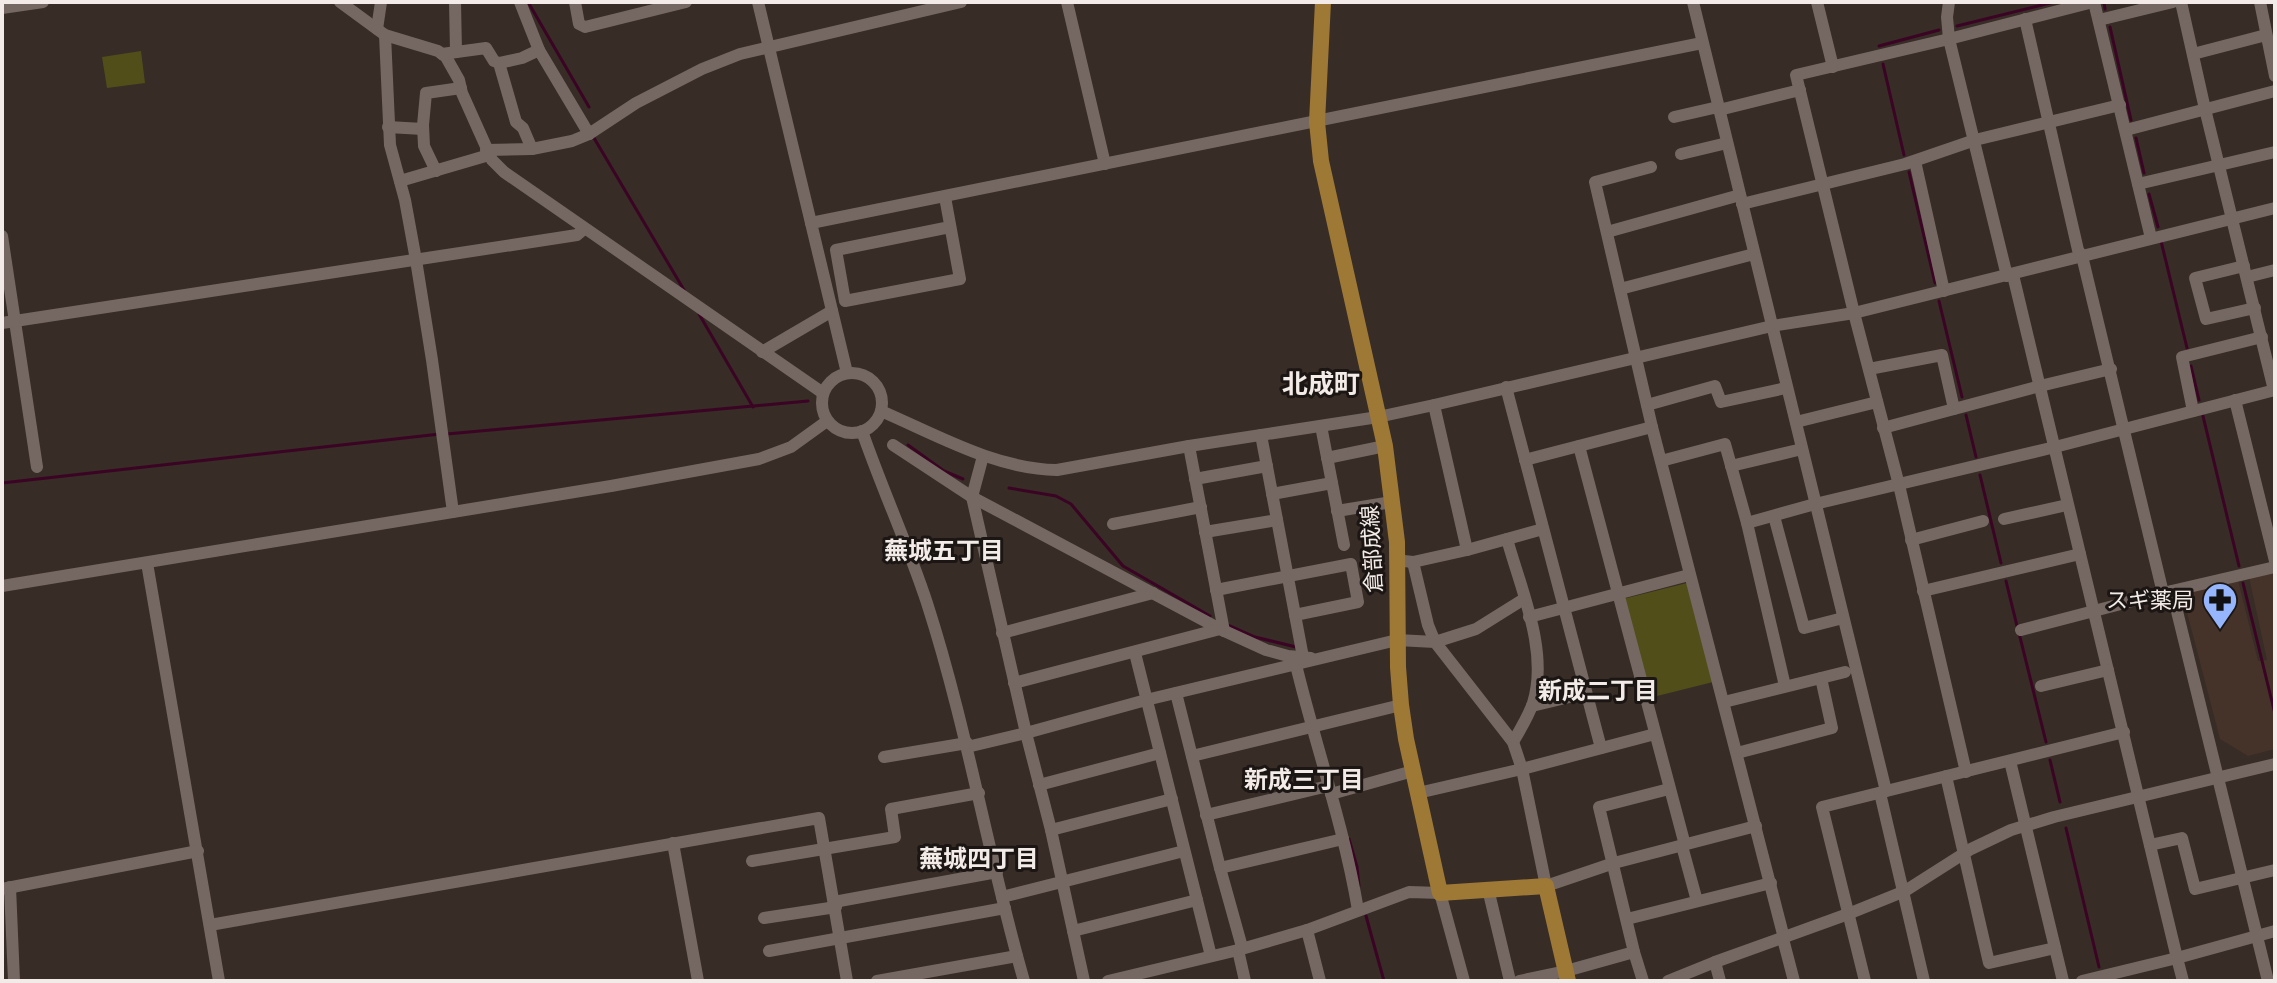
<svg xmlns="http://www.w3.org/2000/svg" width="2277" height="983" font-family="Signika,'Noto Sans JP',sans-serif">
<rect width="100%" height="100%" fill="#372c26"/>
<!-- built -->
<polygon fill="#45332a" points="2275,572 2275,749 2248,756 2220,739 2183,597 2185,592 2238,580 2258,661 2267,660 2249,577"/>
<!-- green -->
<g fill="#514e1a">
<polygon points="141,51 145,83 107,88 102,57"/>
<polygon points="1687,583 1713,682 1649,698 1623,599"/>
</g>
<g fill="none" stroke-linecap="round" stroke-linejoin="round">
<!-- stream -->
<g stroke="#3b0424" stroke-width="3">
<polyline points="528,2 589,107"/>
<polyline points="2104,2 2105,9"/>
<polyline points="1957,26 2054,2"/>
<polyline points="2110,27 2131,120"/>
<polyline points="1879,46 1939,30"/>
<polyline points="1883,64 1904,155"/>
<polyline points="594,138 684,290"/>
<polyline points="2136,138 2144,173"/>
<polyline points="1909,172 1935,283"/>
<polyline points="2149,194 2158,227"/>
<polyline points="2161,241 2187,348"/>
<polyline points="1939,301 1962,397"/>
<polyline points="699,314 753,407"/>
<polyline points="2191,366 2199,400"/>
<polyline points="1966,415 1976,457"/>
<polyline points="2203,416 2239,566"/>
<polyline points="447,434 808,401"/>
<polyline points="908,445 944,471 963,479"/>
<polyline points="1980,475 2001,563"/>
<polyline points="2,483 440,434"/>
<polyline points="1009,488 1056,496 1071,504 1123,566 1210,616"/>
<polyline points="2006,581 2017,626"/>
<polyline points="2243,583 2275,714"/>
<polyline points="1228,625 1255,637 1296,647"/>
<polyline points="2019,633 2046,742"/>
<polyline points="2050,760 2060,802"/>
<polyline points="2066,828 2099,967"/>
<polyline points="1349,839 1357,867 1359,886"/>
<polyline points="1366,916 1384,981"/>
</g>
<!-- minor -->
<g stroke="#756862" stroke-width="12">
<polyline points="340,2 385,35 438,51 446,57 459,80 462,93 492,160 504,172 823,393"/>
<polyline points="455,2 456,52"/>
<polyline points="520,2 539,50 589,134"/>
<polyline points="575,2 579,24 585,27 686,2"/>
<polyline points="758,2 847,373"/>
<polyline points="1067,2 1105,164"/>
<polyline points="1693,2 1886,791"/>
<polyline points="1817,2 1833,67"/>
<polyline points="1949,2 1947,17 1949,39 2007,276"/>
<polyline points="2094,2 2151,238"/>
<polyline points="2181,2 2205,109 2274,390"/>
<polyline points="2260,2 2275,76"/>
<polyline points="2,8 43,2"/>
<polyline points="2025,19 2078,250 2082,256 2163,593"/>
<polyline points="2099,20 2173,2"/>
<polyline points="377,29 381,2"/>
<polyline points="385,35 390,145 405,200 416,260 432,360 453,512"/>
<polyline points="442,54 486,48 494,61 499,63 516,122 523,128 532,149"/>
<polyline points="2193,54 2266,35"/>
<polyline points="499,63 522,58 539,50"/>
<polyline points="1719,110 1800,90"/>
<polyline points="1674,117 1718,107"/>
<polyline points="388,127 423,129"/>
<polyline points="2126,130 2275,91"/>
<polyline points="486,150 532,149 572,141 589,134 636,103 702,69 740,54 961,2"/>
<polyline points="1681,154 1727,143"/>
<polyline points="1915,161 1944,291"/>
<polyline points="1651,167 1595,182 1652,427 1784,938"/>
<polyline points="436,171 424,146 423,125 426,93 461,88"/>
<polyline points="400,181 489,155"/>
<polyline points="2138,184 2275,152"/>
<polyline points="945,197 960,279 845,301 836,250 950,227"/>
<polyline points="1742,204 1905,164 1975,140 2120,105"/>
<polyline points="811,223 1702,43"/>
<polyline points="1607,232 1740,195"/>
<polyline points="2,236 37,467"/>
<polyline points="2244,266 2195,278 2206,319 2255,308"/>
<polyline points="2013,275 2177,958 2082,981"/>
<polyline points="2247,277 2275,270"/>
<polyline points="1620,289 1754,254"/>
<polyline points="2,323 577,235 584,229"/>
<polyline points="762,352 832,311"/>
<polyline points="1869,369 1942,355 1954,409"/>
<circle cx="852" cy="403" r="30"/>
<polyline points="1506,387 1601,748"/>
<polyline points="2235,400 2275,561"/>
<polyline points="1434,405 1467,550"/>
<polyline points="1647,405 1715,386 1721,402 1786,388"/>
<path d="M881,411C937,435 995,469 1057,470L1189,446L1378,417L1434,405L1772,326L1854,313L2275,208"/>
<polyline points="2193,411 2182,357 2262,337"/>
<polyline points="1796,422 1877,402"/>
<polyline points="1321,426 1344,545"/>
<polyline points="1883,428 2040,386 2111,369"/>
<path d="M862,431C882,489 908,545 927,603C967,727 988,856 1024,981"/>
<polyline points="1261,435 1303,657"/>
<polyline points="893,445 972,497 1220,629 1266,650 1288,656 1311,658"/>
<polyline points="1189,446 1224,631"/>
<polyline points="1579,446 1685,845"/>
<polyline points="983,456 972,497 1026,733 1051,830 1084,981"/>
<polyline points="1327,458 1385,446"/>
<polyline points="1525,460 1652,427"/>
<polyline points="1661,461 1725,444 1747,523 1785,686"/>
<polyline points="1731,466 1802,449"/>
<polyline points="1195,479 1267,466"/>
<polyline points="1272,494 1332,483"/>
<polyline points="1337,511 1392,502"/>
<polyline points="1774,516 1804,628 1843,618"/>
<polyline points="2004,519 2067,505"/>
<polyline points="1747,523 1815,504 2055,447 2275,390"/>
<polyline points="1113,524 1201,507"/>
<polyline points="1205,532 1277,520"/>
<path d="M1507,539C1521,590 1549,651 1533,703C1528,717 1520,730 1513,742"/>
<polyline points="1911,540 1983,521"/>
<polyline points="1404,561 1413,562 1467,550 1543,529"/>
<polyline points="1413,562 1428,625 1435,642 1476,629 1524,599"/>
<polyline points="147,563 219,981"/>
<polyline points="2,586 611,486 759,459 791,447 827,421"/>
<polyline points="1216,590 1351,564 1358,602 1295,615"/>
<polyline points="1923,591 2080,554"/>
<polyline points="2172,591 2268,981"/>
<polyline points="1529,617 1689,575"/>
<polyline points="2021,630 2163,593 2275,567"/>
<polyline points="1002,633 1153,593"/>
<polyline points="1135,653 1211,956"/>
<path d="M1296,665C1316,747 1344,827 1358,910"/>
<polyline points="1014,683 1220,629"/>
<polyline points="2041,686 2108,670"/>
<polyline points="1176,693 1220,868 1242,947"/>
<polyline points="1724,702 1845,672"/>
<polyline points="1532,706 1586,693"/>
<polyline points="967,747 1026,733 1146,700 1397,640 1435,642 1513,742 1522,769 1546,886 1614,863 1756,826"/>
<polyline points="1737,753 1832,728 1821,678"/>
<polyline points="1192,756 1401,705"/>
<polyline points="884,757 967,743"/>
<polyline points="2010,761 2063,981"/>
<polyline points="1966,772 1899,485 1854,313 1796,75 1949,39 2093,2"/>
<polyline points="1946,776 1989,963 2055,948"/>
<polyline points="1039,785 1160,753"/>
<polyline points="1418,793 1522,769 1655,734"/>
<polyline points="1880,793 1924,981"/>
<polyline points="1331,794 1413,771"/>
<polyline points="1206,815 1328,786"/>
<polyline points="1051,830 1172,799"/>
<polyline points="673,843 698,981"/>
<polyline points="2150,845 2182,838 2195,889 2275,870"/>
<polyline points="1682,846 1697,901"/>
<polyline points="752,861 895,837 891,809 979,793"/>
<polyline points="1220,868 1343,839"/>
<polyline points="10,887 14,981"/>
<polyline points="2,889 198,851"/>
<polyline points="1488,889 1510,981"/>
<polyline points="1002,897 1184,851"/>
<polyline points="834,902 997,872"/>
<polyline points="764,918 836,907"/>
<polyline points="1627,919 1771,883"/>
<polyline points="210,925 819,818 847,981"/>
<polyline points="1307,930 1320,981"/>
<polyline points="1073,931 1197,900"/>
<polyline points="1783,939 1794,981"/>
<polyline points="1238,950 1245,981"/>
<polyline points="769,951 1005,908"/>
<polyline points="1634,952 1643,981"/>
<polyline points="1715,962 1720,981"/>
<polyline points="877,981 1017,956"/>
<polyline points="1108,981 1238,950 1307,930 1409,892 1440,893 1464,981"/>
<polyline points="1519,981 1566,971 1634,952 1599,807 1669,789"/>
<polyline points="1668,981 1715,962 1848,914 1905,891 1971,849 2011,830 2054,817 2275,764"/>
<polyline points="1865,981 1822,807 2124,732"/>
<polyline points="2183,981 2177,958 2275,931"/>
</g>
<!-- major -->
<polyline stroke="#9e7835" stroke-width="16" points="1323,2 1317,122 1321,161 1385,446 1397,542 1398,667 1401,705 1406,739 1440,893 1546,886 1568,981"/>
</g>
<!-- icons -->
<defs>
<g id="pharmacy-pin" transform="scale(1.8)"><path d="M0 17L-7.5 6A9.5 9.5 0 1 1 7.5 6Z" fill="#95b6fd" stroke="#1b1513"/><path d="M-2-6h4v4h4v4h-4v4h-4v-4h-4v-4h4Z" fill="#111"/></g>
</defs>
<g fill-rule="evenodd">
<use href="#pharmacy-pin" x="2220" y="600"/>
</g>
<g text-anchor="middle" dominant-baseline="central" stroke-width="6" stroke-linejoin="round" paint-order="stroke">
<!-- street labels -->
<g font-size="22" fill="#f2ebe7" stroke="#1b1513">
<text transform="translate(1372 549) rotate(-93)">倉部成線</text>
</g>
<!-- poi labels -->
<g font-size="22" fill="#f2ebe7" stroke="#1b1513" text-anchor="end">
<text x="2194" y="600">スギ薬局</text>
</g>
<!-- neighbourhood labels -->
<g font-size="24" font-weight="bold" fill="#f2ebe7" stroke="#1b1513">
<text x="944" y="551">蕪城五丁目</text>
<text x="1598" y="691">新成二丁目</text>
<text x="1304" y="780">新成三丁目</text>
<text x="979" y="859">蕪城四丁目</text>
</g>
<!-- quarter labels -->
<g font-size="26" font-weight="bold" fill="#f2ebe7" stroke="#1b1513">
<text x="1321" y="385">北成町</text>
</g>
</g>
<!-- border -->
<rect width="2277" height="983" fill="none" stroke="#f2ebe7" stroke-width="8"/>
</svg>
